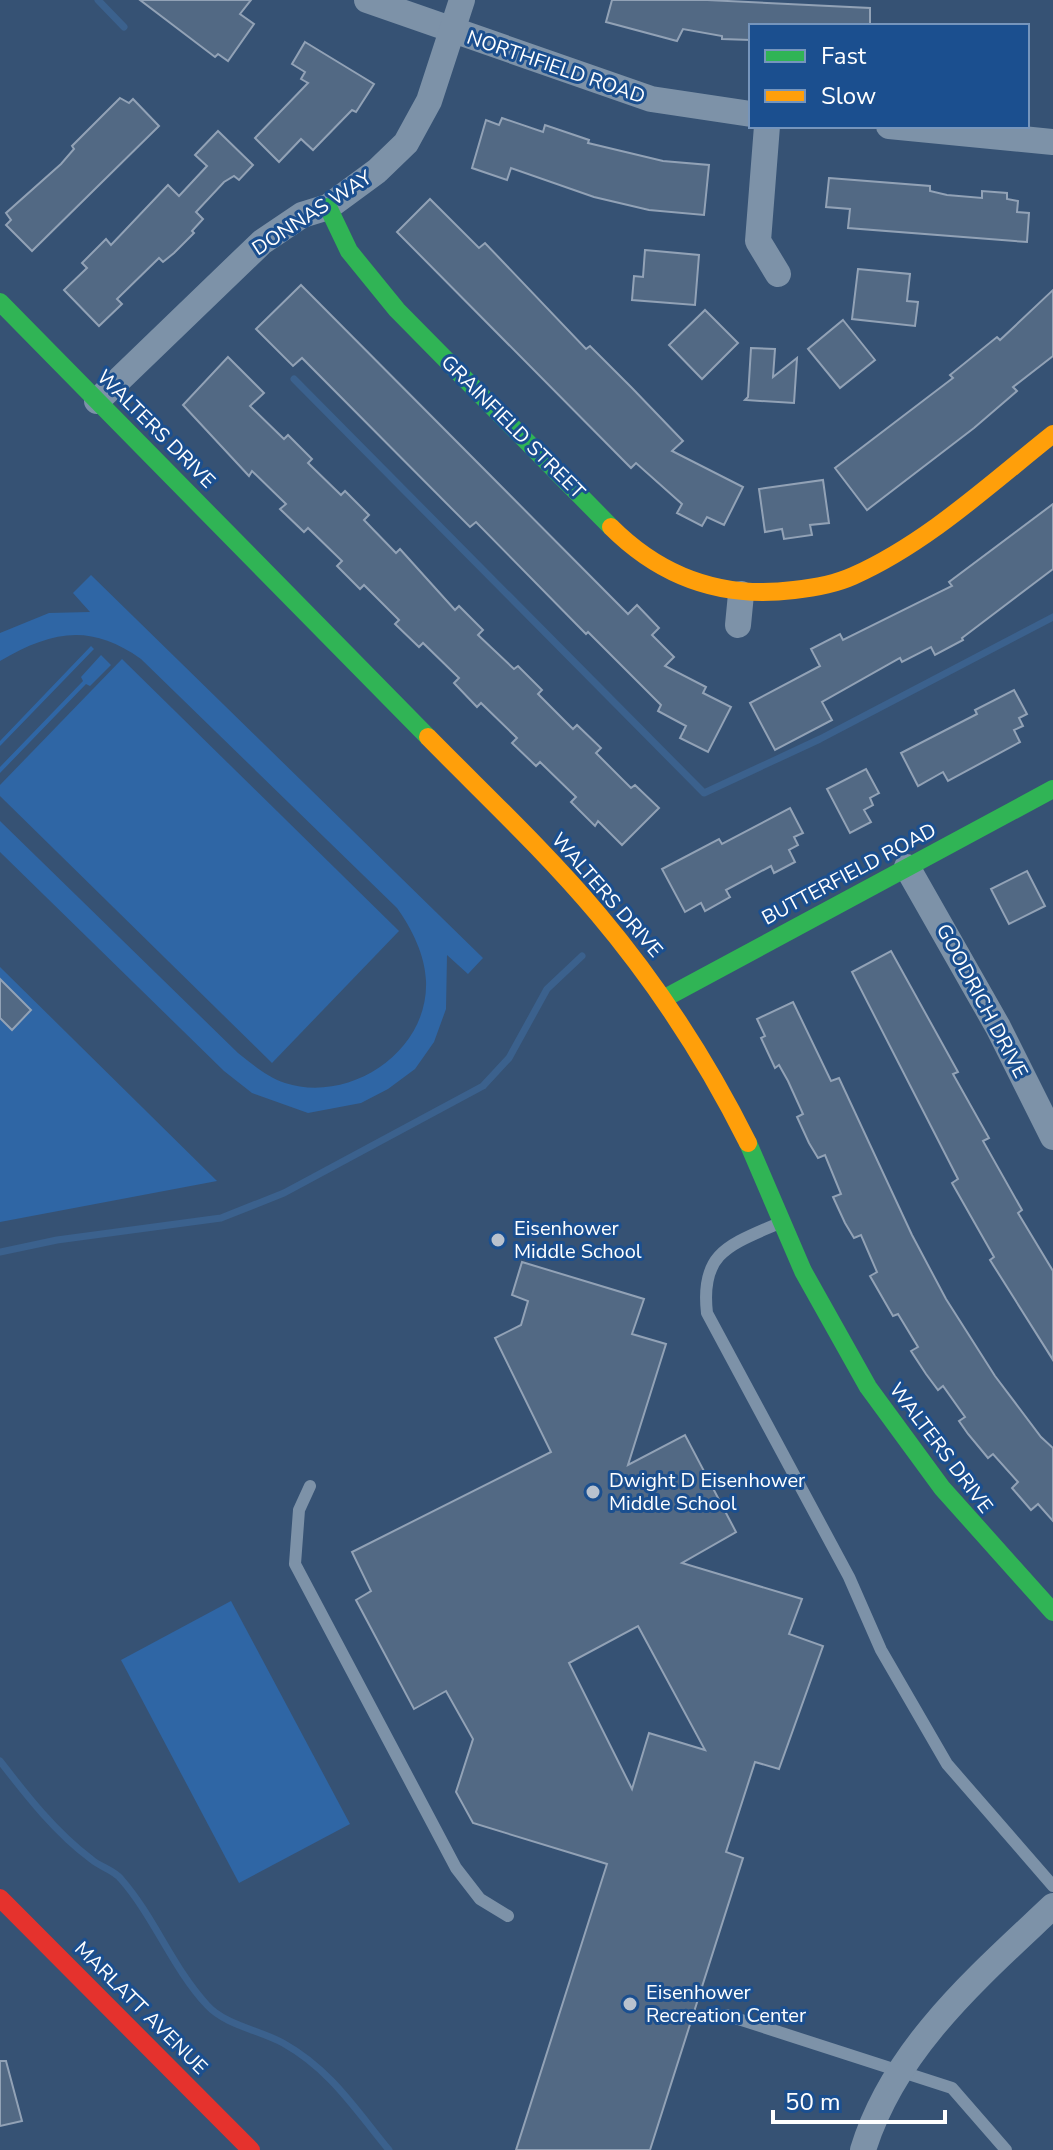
<svg xmlns="http://www.w3.org/2000/svg" width="1053" height="2150" font-family="'Nunito Sans',sans-serif">
<rect width="100%" height="100%" fill="#365274"/>
<!-- park -->
<g fill="#2f66a5">
<path d="M91,575L483,958L468,974L447,955L446,1009L434,1042L415,1069L388,1089L361,1103L308,1113L252,1093L224,1071L0,852V821L238,1053C252,1064 267,1077 285,1083C349,1104 429,1052 426,981C425,955 412,929 397,908L141,659C90,623 52,631 0,661V633L49,613L90,612L73,593Z"/>
<polygon points="91,646 94,649 0,746 0,752 0,741"/>
<polygon points="101,655 111,665 90,686 86,684 0,773 0,767 83,681 81,677"/>
<polygon points="122,659 399,931 272,1063 0,796 0,785"/>
<polygon points="0,967 217,1181 0,1222"/>
<polygon points="231,1601 350,1824 239,1883 121,1660"/>
</g>
<g fill="none" stroke-linecap="round" stroke-linejoin="round">
<!-- stream -->
<g stroke="#3b618d" stroke-width="7">
<polyline points="98,0 124,27"/>
<polyline points="294,379 704,793 820,739 1053,617"/>
<polyline points="0,1252 57,1240 221,1218 284,1193 483,1086 509,1058 547,989 582,956"/>
<path d="M0,1761C27,1796 56,1833 91,1859C100,1867 114,1870 121,1879C155,1918 172,1967 207,2005C225,2025 259,2030 283,2043C331,2070 355,2109 389,2150"/>
</g>
</g>
<!-- building -->
<g fill="#526984" stroke="#92a2b6" stroke-width="2" fill-rule="evenodd">
<polygon points="140,0 251,0 240,14 254,24 228,61 218,54 215,57"/>
<polygon points="612,0 707,0 870,8 870,26 751,26 751,40 722,39 722,36 683,29 677,41 606,22"/>
<polygon points="305,42 374,84 356,112 352,110 313,150 301,139 279,162 255,138 308,83 301,79 305,72 292,64"/>
<polygon points="120,98 129,103 133,99 159,126 32,251 6,225 11,220 6,213 61,164 74,149 72,146"/>
<polygon points="502,118 543,132 545,125 589,140 588,143 663,161 709,165 704,215 649,210 594,197 511,168 507,180 472,168 486,120 499,125"/>
<polygon points="218,131 253,165 239,180 234,176 224,182 196,212 203,219 192,231 194,233 174,253 163,262 159,258 117,299 122,304 99,326 64,290 87,268 82,263 106,239 111,245 168,185 179,196 207,166 195,155"/>
<polygon points="829,178 930,186 930,191 947,195 982,198 982,191 1007,193 1007,199 1018,201 1017,212 1029,213 1027,242 848,228 850,209 826,207"/>
<polygon points="430,199 479,248 485,243 586,349 590,346 632,388 683,441 672,451 743,487 724,525 707,517 702,526 677,513 682,504 636,463 631,468 397,232"/>
<polygon points="645,250 699,255 695,305 632,300 634,276 643,277"/>
<polygon points="858,269 910,274 907,301 918,302 915,326 852,319"/>
<polygon points="301,285 628,614 637,605 659,628 652,635 674,657 665,666 706,687 703,693 731,707 708,752 680,738 686,726 658,711 661,705 588,632 586,634 476,522 470,527 302,358 293,366 256,329"/>
<polygon points="1053,290 1053,356 1013,387 1017,391 974,428 867,510 835,468 953,378 950,375 997,337 1000,340"/>
<polygon points="705,310 738,343 702,379 669,345"/>
<polygon points="843,320 875,360 840,388 808,349"/>
<polygon points="751,348 775,349 773,377 797,358 794,403 745,400 748,397"/>
<polygon points="228,357 264,393 250,406 284,439 288,435 312,459 308,463 341,495 345,491 369,515 364,520 396,553 400,549 455,610 459,606 483,630 478,635 514,669 518,666 542,690 538,694 573,729 577,725 601,748 596,753 631,788 635,785 659,808 622,845 598,821 595,826 571,802 576,797 540,762 536,766 512,743 517,738 481,703 477,707 454,683 459,678 423,643 419,647 395,624 399,620 364,585 360,589 337,566 342,561 308,528 304,532 280,509 286,504 252,471 249,476 183,405"/>
<polygon points="823,480 829,523 810,525 812,535 784,539 782,529 765,532 759,489"/>
<polygon points="1053,504 1053,569 962,638 963,640 935,655 931,647 902,662 900,658 822,702 832,720 775,750 750,703 820,666 811,649 840,634 843,640 952,586 949,582"/>
<polygon points="1014,690 1027,714 1019,718 1023,726 1014,730 1020,742 948,781 943,772 918,786 901,753 977,714 975,710"/>
<polygon points="866,769 879,793 870,798 873,805 864,810 871,822 850,833 827,789"/>
<polygon points="790,808 803,833 794,837 798,845 789,850 795,862 774,873 771,866 726,890 730,897 705,911 701,903 685,912 662,869 719,839 722,844"/>
<polygon points="1027,871 1045,906 1009,924 991,889"/>
<polygon points="891,951 958,1072 953,1074 989,1138 983,1141 1022,1210 1018,1213 1053,1271 1053,1360 990,1260 994,1257 952,1183 958,1179 852,972"/>
<polygon points="0,979 31,1010 12,1030 0,1018"/>
<polygon points="793,1002 831,1081 839,1078 912,1235 946,1299 995,1376 1041,1437 1053,1448 1053,1521 1038,1504 1031,1510 1012,1488 1018,1482 993,1454 988,1458 968,1434 959,1421 965,1417 943,1386 938,1390 926,1374 911,1351 918,1347 898,1314 893,1316 870,1276 877,1272 861,1235 854,1238 845,1223 833,1197 841,1194 825,1155 818,1158 809,1143 797,1117 803,1114 788,1081 779,1065 775,1068 761,1038 765,1036 757,1019"/>
<path d="M522,1262L644,1299L632,1334L666,1344L628,1465L685,1435L736,1532L682,1563L802,1599L789,1634L823,1646L779,1769L755,1762L726,1852L743,1858L650,2150H516L607,1864L473,1823L456,1792L473,1739L446,1691L414,1709L356,1600L371,1591L352,1552L551,1452L495,1338L521,1325L528,1301L512,1295ZM638,1626L705,1750L649,1733L632,1789L569,1663Z"/>
<polygon points="0,2061 6,2061 22,2121 0,2126"/>
</g>
<g fill="none" stroke-linecap="round" stroke-linejoin="round">
<!-- lane -->
<g stroke="#7d92a8" stroke-width="12">
<path d="M777,1224C729,1245 700,1253 707,1313L849,1577L881,1650L947,1764L1053,1886"/>
<polyline points="310,1486 299,1510 295,1564 456,1868 480,1899 508,1916"/>
<polyline points="726,2015 952,2088 1006,2150"/>
</g>
<!-- street -->
<g stroke="#7d92a8" stroke-width="26">
<polyline points="367,0 651,99 751,114"/>
<polyline points="767,126 758,241 778,274"/>
<polyline points="889,126 1053,142"/>
<polyline points="97,401 262,242 302,215 328,207 377,171 406,143 429,101 462,0"/>
<polyline points="738,625 741,594"/>
<polyline points="907,867 998,1027 1053,1137"/>
<path d="M863,2150C894,2048 979,1976 1053,1906"/>
</g>
<!-- fast -->
<g stroke="#30b455" stroke-width="18">
<polyline points="328,207 349,251 397,310 611,527"/>
<polyline points="0,302 428,737"/>
<polyline points="665,998 1053,789"/>
<polyline points="748,1143 803,1271 868,1387 942,1488 1053,1612"/>
</g>
<!-- slow -->
<g stroke="#ff9f0a" stroke-width="18">
<path d="M611,527C662,578 723,599 794,590C813,588 835,584 853,576C927,543 990,484 1053,434"/>
<path d="M428,737C485,795 545,851 598,914C657,984 707,1061 748,1143"/>
</g>
<!-- jam -->
<polyline stroke="#e5322d" stroke-width="18" points="0,1898 251,2150"/>
</g>
<!-- markers -->
<g fill="#b9c2ce" stroke="#1b4f8f" stroke-width="3">
<circle cx="498" cy="1240" r="8"/>
<circle cx="593" cy="1492" r="8"/>
<circle cx="630" cy="2004" r="8"/>
</g>
<g text-anchor="middle" dominant-baseline="central" stroke-width="6" stroke-linejoin="round" paint-order="stroke">
<!-- street labels -->
<g font-size="20" fill="#fff" stroke="#1b4f8f">
<text transform="translate(556 67) rotate(19)">NORTHFIELD ROAD</text>
<text transform="translate(312 213) rotate(-33)">DONNAS WAY</text>
<text transform="translate(513 427) rotate(45)">GRAINFIELD STREET</text>
<text transform="translate(156 429) rotate(45)">WALTERS DRIVE</text>
<text transform="translate(849 874) rotate(-28)">BUTTERFIELD ROAD</text>
<text transform="translate(607 895) rotate(49)">WALTERS DRIVE</text>
<text transform="translate(982 1001) rotate(62)">GOODRICH DRIVE</text>
<text transform="translate(941 1448) rotate(53)">WALTERS DRIVE</text>
<text transform="translate(141 2008) rotate(45)">MARLATT AVENUE</text>
</g>
<!-- poi labels -->
<g font-size="20" fill="#fff" stroke="#1b4f8f" text-anchor="start">
<text x="514" y="1228">Eisenhower<tspan x="514" dy="23">Middle School</tspan></text>
<text x="609" y="1480">Dwight D Eisenhower<tspan x="609" dy="23">Middle School</tspan></text>
<text x="646" y="1992">Eisenhower<tspan x="646" dy="23">Recreation Center</tspan></text>
</g>
</g>
<!-- legend -->
<rect x="749" y="24" width="280" height="104" fill="#1b4f8f" stroke="#7695bc" stroke-width="2"/>
<rect x="765" y="50" width="40" height="12" fill="#30b455" stroke="#7695bc" stroke-width="2"/>
<text x="821" y="64" font-size="24" fill="#ffffff">Fast</text>
<rect x="765" y="90" width="40" height="12" fill="#ff9f0a" stroke="#7695bc" stroke-width="2"/>
<text x="821" y="104" font-size="24" fill="#ffffff">Slow</text>
<!-- scale -->
<path d="M773 2110v12h172v-12" fill="none" stroke="#ffffff" stroke-width="4"/>
<text x="785" y="2110" font-size="24" fill="#ffffff" stroke="#1b4f8f" stroke-width="6" paint-order="stroke">50 m</text>
</svg>
